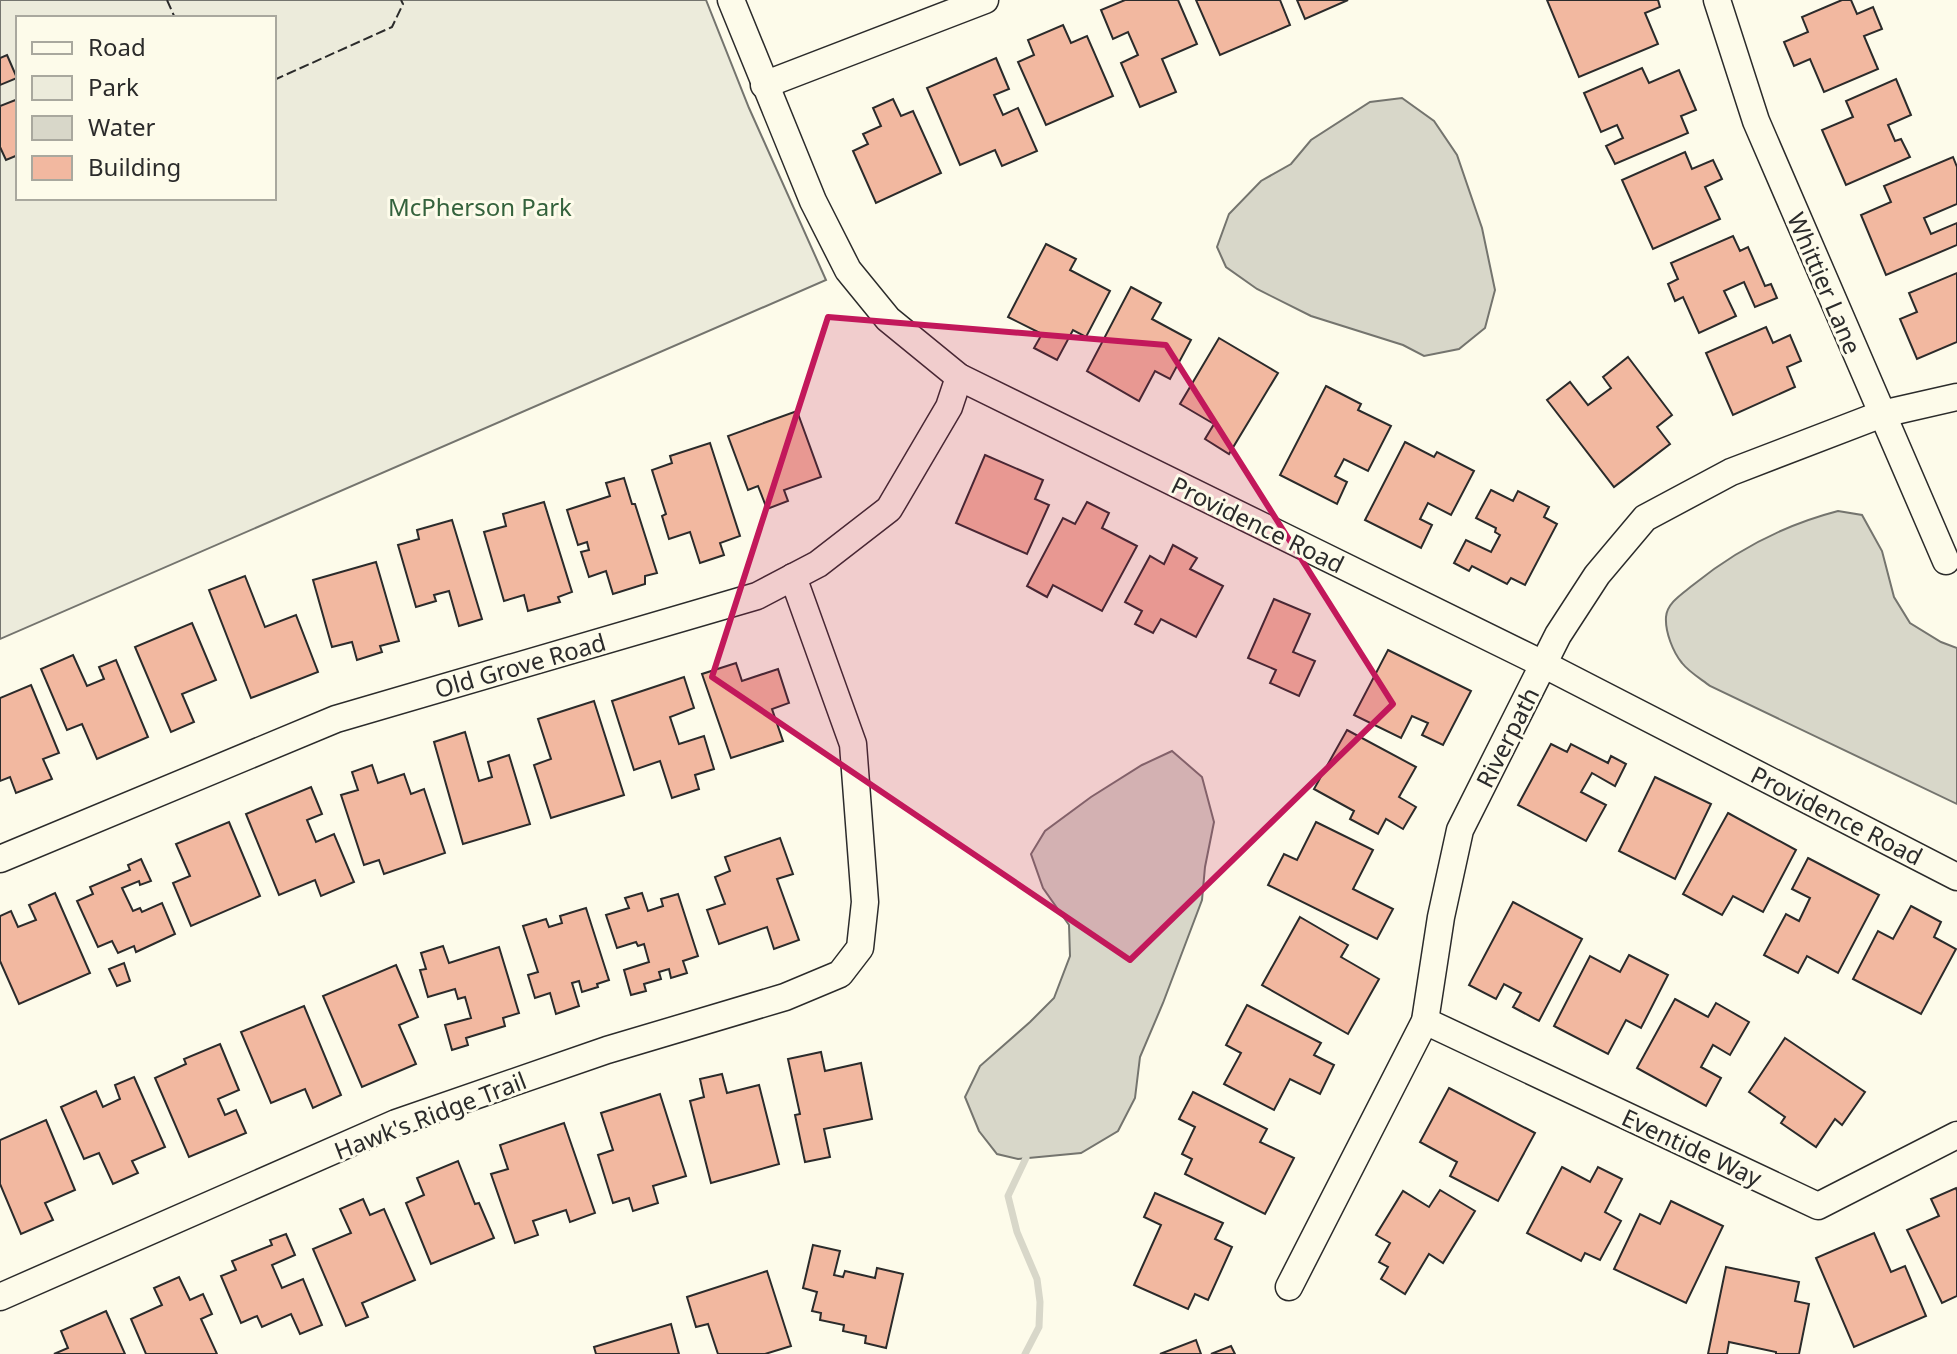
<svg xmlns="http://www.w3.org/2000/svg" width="1957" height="1354" font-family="'Noto Sans',sans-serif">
<rect width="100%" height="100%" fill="#fdfbea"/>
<!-- green -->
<path fill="#ecebdb" stroke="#74746e" stroke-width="2" fill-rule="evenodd" d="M0,0H706L749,108L826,280L0,639ZM18,18H274V198H18Z"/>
<!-- water -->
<g fill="#d8d7c9" stroke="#74746e" stroke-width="2">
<polygon points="1402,98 1434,121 1457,155 1482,228 1495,290 1485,328 1459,349 1424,356 1403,345 1311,316 1257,289 1226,267 1217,247 1229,214 1261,181 1291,164 1311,140 1370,102"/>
<path d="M1838,511L1862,515L1882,551L1894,597L1910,623L1941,642L1957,648V804L1710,686C1701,679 1689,672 1682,663C1673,652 1665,632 1666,617C1667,603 1682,594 1693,585C1736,550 1784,525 1838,511Z"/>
<polygon points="1172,751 1202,777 1214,822 1205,867 1202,900 1163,1003 1140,1057 1135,1098 1118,1131 1081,1153 1018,1159 997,1154 979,1131 965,1097 980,1066 1030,1022 1054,998 1070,956 1069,925 1043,888 1031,854 1045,831 1091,797 1142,765"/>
</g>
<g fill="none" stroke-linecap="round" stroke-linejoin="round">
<!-- stream -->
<polyline stroke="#d8d7c9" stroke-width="7" points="1025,1354 1039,1327 1040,1302 1037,1279 1017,1232 1008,1196 1026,1158"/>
</g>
<!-- building -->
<g fill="#f2b8a0" stroke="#2b2b2b" stroke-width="2">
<polygon points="1125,0 1178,0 1197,44 1162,59 1176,92 1140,107 1121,63 1138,55 1128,32 1113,39 1101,10"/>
<polygon points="1196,0 1280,0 1290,25 1220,55"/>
<polygon points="1297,0 1348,0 1305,19"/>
<polygon points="1547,0 1658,0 1660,7 1645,13 1658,44 1579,77"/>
<polygon points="1842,0 1851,0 1857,14 1873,7 1882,29 1864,36 1878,69 1824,92 1810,59 1794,66 1784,42 1808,32 1802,17"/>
<polygon points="1063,25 1071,43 1087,36 1113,96 1046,125 1018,62 1034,55 1028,40"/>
<polygon points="7,55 17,78 0,85 0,58"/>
<polygon points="996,58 1009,89 994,95 1003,115 1018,108 1037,151 1002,166 995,150 960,165 927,88"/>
<polygon points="1642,68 1649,83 1679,70 1696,110 1681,116 1688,133 1615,164 1606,146 1623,138 1617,125 1601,132 1584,93"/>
<polygon points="1896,79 1911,115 1888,125 1895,141 1901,139 1910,157 1846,185 1822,130 1853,117 1846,101"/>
<polygon points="18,99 18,155 6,160 0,147 0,106"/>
<polygon points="893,99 901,116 913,111 941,173 876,203 853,151 868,144 863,134 881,126 873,108"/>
<polygon points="1685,152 1692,169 1713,160 1722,179 1705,187 1720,219 1653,249 1622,180"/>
<polygon points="1953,157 1957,167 1957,204 1924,218 1931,234 1957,223 1957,245 1886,275 1861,215 1891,202 1884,186"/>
<polygon points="1733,236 1740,251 1748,247 1765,286 1771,284 1777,298 1755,307 1744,282 1724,291 1736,316 1699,333 1683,297 1675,301 1668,284 1678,279 1671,263"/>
<polygon points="1046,244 1076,259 1070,270 1110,291 1086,337 1073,330 1057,360 1034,348 1042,334 1008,317"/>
<polygon points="1957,273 1957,342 1917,359 1900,319 1917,312 1909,293"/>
<polygon points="1131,287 1161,303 1152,319 1191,340 1170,379 1155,371 1139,401 1087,371"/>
<polygon points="1766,327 1773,343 1790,335 1801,361 1787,367 1795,387 1733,415 1706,353"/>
<polygon points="1219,338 1278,373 1229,454 1205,439 1214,424 1180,404"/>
<polygon points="1628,357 1672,415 1657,427 1670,444 1614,487 1547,400 1570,382 1588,405 1611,388 1603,377"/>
<polygon points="1326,386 1361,404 1358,410 1391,426 1368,471 1344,459 1335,476 1347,482 1337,504 1280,475"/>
<polygon points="797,411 821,477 784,490 788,501 767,509 758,486 748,490 728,436"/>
<polygon points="1405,442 1434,457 1437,452 1474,471 1451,515 1428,503 1420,519 1432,525 1421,548 1365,520"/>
<polygon points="710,443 740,536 720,543 724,555 700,563 690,532 669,539 662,516 666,514 652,470 672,463 670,456"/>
<polygon points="985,455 1043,480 1035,499 1049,505 1027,554 956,523"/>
<polygon points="624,478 632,504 635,504 657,573 645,576 645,584 613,594 606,571 589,577 581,552 589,550 587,542 578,545 567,510 610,496 606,483"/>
<polygon points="1491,490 1513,501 1518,491 1549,507 1544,517 1557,524 1525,585 1511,578 1507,584 1472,566 1469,571 1454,563 1466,540 1491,552 1500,535 1495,532 1496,528 1476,518"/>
<polygon points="544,502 572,592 558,597 560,602 528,611 524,595 504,601 484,532 506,526 503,514"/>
<polygon points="1087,502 1109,513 1102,528 1137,546 1102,611 1053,585 1047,597 1027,586 1063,518 1075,524"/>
<polygon points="452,520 482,619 459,626 449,591 434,595 436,601 416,607 398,545 419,539 417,530"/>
<polygon points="1173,545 1197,558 1190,569 1223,586 1196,637 1161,619 1153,633 1135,624 1142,611 1125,602 1150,556 1164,564"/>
<polygon points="376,562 399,641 380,646 382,652 357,660 352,642 332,647 313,580"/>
<polygon points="245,576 265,627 296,615 318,672 251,698 209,590"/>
<polygon points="1274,599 1310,614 1293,652 1315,661 1299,696 1270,683 1276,670 1248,658"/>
<polygon points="192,623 216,680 182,694 194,722 171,732 135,647"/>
<polygon points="1388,650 1471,691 1443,745 1422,735 1428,723 1412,716 1401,738 1354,715"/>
<polygon points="73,655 87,686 104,679 99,667 116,660 148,737 97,759 82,724 67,730 41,669"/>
<polygon points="736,663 742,681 778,669 789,703 772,709 783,741 731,758 702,674"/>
<polygon points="684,677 694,708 670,717 679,744 704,736 714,769 695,775 699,789 672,798 660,761 634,770 612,701"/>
<polygon points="31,685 59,753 43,759 52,779 16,793 10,777 0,781 0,698"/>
<polygon points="594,701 624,795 551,818 534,765 551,759 538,719"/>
<polygon points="1347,730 1416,767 1399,797 1416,807 1403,829 1386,819 1378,834 1350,819 1354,811 1314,789"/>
<polygon points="465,732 479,781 492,777 488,762 509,755 530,824 463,844 434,742"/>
<polygon points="1551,744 1567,752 1571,744 1608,763 1611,756 1626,764 1615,786 1592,773 1581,792 1606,805 1586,841 1518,805"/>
<polygon points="372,765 378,783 404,774 411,794 424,789 445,853 384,874 379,860 364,865 341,795 358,790 352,772"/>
<polygon points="1655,777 1711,804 1675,879 1619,851"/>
<polygon points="311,787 322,814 307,820 316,842 334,834 354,882 321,896 315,880 279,895 246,814"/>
<polygon points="1728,813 1796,850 1763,912 1733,896 1722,915 1683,894"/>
<polygon points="229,822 260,896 191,926 173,883 190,876 176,844"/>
<polygon points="1316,822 1373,850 1353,889 1393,909 1377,939 1268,885 1284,854 1297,860"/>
<polygon points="780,838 793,874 777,879 799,940 774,949 767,927 719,944 707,910 725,904 715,877 730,871 725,857"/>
<polygon points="1808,858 1879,895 1838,973 1807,956 1798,973 1764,955 1786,914 1799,921 1810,898 1792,889"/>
<polygon points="141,859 151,881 140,885 139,881 122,888 133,911 140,908 142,912 162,903 175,934 136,952 134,946 118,953 112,941 98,947 77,901 93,894 90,887 130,870 128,865"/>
<polygon points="55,893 90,973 19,1004 0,961 0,916 11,911 18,927 36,920 29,905"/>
<polygon points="642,893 648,911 663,906 661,899 678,894 698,956 683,961 687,973 671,978 669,969 659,972 661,979 644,984 646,991 631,995 624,970 649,962 644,944 638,946 636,942 617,948 606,915 629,908 625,898"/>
<polygon points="1513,902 1582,939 1539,1021 1513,1007 1521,993 1504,984 1496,999 1469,985"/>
<polygon points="1911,906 1941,922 1934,937 1956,949 1921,1014 1853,979 1878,931 1893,939"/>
<polygon points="586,908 609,980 597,984 598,987 582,992 579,981 572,983 579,1006 556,1014 550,993 535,998 528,975 538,972 523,926 546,919 549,927 562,923 560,916"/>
<polygon points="1300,917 1348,945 1341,957 1379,979 1348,1034 1262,985"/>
<polygon points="443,946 449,963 499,947 519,1013 503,1018 505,1026 466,1038 468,1045 452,1050 445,1025 471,1018 465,997 458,999 455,989 428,997 420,970 426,969 421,953"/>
<polygon points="1629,955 1668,975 1641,1028 1626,1020 1608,1054 1554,1026 1590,956 1620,972"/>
<polygon points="124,963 130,981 117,986 109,969"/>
<polygon points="396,965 418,1017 399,1025 416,1064 362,1087 323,996"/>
<polygon points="1675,999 1708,1017 1716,1003 1749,1022 1730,1055 1713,1045 1701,1067 1721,1078 1706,1106 1637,1068"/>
<polygon points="1247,1005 1321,1043 1314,1055 1334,1065 1320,1094 1290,1079 1274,1110 1224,1084 1241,1053 1226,1045"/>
<polygon points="304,1006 341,1095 313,1108 305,1089 271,1103 241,1032"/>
<polygon points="1785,1038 1865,1092 1842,1125 1835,1119 1816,1147 1781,1123 1785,1117 1749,1092"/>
<polygon points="220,1044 239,1090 218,1099 225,1115 236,1110 246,1133 189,1157 155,1078 186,1064 184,1059"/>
<polygon points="821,1052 825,1071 861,1063 872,1119 824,1129 830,1157 805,1162 795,1115 800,1114 788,1059"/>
<polygon points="722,1074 727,1093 759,1085 779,1164 711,1183 690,1101 704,1097 700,1079"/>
<polygon points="134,1077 165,1147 132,1161 138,1173 113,1184 99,1153 84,1159 61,1107 96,1091 103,1107 120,1099 115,1085"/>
<polygon points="1449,1088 1535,1133 1498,1201 1450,1176 1457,1162 1420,1142"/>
<polygon points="1193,1092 1267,1129 1260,1142 1294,1158 1265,1214 1185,1174 1192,1159 1182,1154 1195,1127 1179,1119"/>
<polygon points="660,1094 686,1176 653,1186 658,1203 633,1211 629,1198 613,1203 598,1155 613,1150 601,1113"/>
<polygon points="46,1120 75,1190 45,1203 53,1220 21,1234 0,1184 0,1140"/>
<polygon points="564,1123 595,1213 570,1222 566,1210 533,1221 538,1235 515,1243 491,1174 508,1169 500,1145"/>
<polygon points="458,1161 475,1204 479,1203 494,1238 431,1264 406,1203 424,1195 417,1178"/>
<polygon points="1562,1167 1590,1182 1598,1167 1622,1179 1605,1212 1621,1221 1600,1260 1585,1253 1581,1261 1527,1233"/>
<polygon points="1956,1188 1957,1191 1957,1296 1942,1303 1907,1230 1939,1216 1931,1199"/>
<polygon points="1440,1190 1475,1211 1443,1263 1429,1254 1405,1294 1381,1279 1388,1267 1379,1262 1390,1243 1376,1235 1403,1191 1429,1207"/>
<polygon points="1155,1193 1223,1223 1215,1239 1232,1247 1208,1300 1195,1294 1188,1309 1134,1285 1161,1225 1144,1217"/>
<polygon points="363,1199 370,1215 384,1209 415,1280 362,1303 368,1317 346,1326 313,1249 351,1233 340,1209"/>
<polygon points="1671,1201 1723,1226 1686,1303 1614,1269 1640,1214 1660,1224"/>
<polygon points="1874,1233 1891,1272 1905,1266 1926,1316 1854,1347 1816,1258"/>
<polygon points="286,1234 295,1255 272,1265 282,1288 303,1279 322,1325 300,1334 291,1314 262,1327 257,1316 241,1323 221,1276 236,1270 232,1261 272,1245 270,1240"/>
<polygon points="813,1245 840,1251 834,1275 843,1277 845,1271 875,1278 877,1268 903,1274 886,1348 865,1343 866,1336 843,1331 844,1325 820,1320 821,1313 812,1311 817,1292 803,1288"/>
<polygon points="1726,1267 1799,1282 1795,1301 1809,1304 1799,1354 1776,1354 1776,1352 1729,1342 1727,1354 1708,1354"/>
<polygon points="767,1271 791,1346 765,1354 718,1354 708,1324 696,1327 687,1297"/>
<polygon points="179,1277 190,1300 203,1294 212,1314 201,1319 217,1354 146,1354 131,1319 162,1305 154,1288"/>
<polygon points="106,1311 125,1354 54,1354 68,1348 61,1331"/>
<polygon points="671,1324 679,1354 596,1354 594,1347"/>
<polygon points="1196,1340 1201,1354 1160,1354"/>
<polygon points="1231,1346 1235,1354 1211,1354"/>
</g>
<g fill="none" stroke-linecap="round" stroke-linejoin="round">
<!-- minor casing -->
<g stroke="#2b2b2b" stroke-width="29">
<g id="minor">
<polyline points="731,0 813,201 848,270 888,319 959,377 1543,664 1957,877"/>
<polyline points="1717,0 1756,121 1946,561"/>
<polyline points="764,85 985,0"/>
<polyline points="0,859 336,719 757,596 818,564 889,509 949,407 959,377"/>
<polyline points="1425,1021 1818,1206 1957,1135"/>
<polyline points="1289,1287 1425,1021 1441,917 1460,830 1558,635 1597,575 1645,518 1731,472 1882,414 1957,397"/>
<polyline points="0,1297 396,1123 607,1050 785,997 840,974 860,948 865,902 853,744 793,577"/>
</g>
</g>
<!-- minor -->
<use href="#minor" stroke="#fdfbea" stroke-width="26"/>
<!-- fence -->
<g stroke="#2b2b2b" stroke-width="2" stroke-dasharray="10 4" stroke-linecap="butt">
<polyline points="167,0 175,18"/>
<polyline points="274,80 392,27 403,4 401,0"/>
</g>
</g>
<!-- marked area -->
<path fill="#c2185b" fill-opacity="0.2" stroke="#c2185b" stroke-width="6" stroke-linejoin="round" d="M828,317L1166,345L1393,704L1130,960L712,677Z"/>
<g text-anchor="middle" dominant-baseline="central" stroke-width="6" stroke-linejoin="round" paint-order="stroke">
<!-- park labels -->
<g font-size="24" fill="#34623c" stroke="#fdfbea">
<text x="480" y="206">McPherson Park</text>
</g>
<!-- street labels -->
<g font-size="24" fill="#2b2b2b" stroke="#fdfbea">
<text transform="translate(1825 283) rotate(67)">Whittier Lane</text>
<text transform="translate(1258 524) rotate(26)">Providence Road</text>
<text transform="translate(520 665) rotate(-16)">Old Grove Road</text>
<text transform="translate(1507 737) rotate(-63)">Riverpath</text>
<text transform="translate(1837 815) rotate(27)">Providence Road</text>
<text transform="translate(430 1115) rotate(-21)">Hawk's Ridge Trail</text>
<text transform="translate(1692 1147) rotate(25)">Eventide Way</text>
</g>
</g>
<!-- legend -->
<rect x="16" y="16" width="260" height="184" fill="#fdfbea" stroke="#a9a89e" stroke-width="2"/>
<rect x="32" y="42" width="40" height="12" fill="#fdfbea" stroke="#a9a89e" stroke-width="2"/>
<text x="88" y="56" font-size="24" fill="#2b2b2b">Road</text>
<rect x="32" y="76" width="40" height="24" fill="#ecebdb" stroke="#a9a89e" stroke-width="2"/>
<text x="88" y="96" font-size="24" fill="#2b2b2b">Park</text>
<rect x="32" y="116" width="40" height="24" fill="#d8d7c9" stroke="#a9a89e" stroke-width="2"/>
<text x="88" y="136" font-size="24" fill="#2b2b2b">Water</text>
<rect x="32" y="156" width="40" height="24" fill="#f2b8a0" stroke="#a9a89e" stroke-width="2"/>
<text x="88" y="176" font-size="24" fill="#2b2b2b">Building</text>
</svg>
